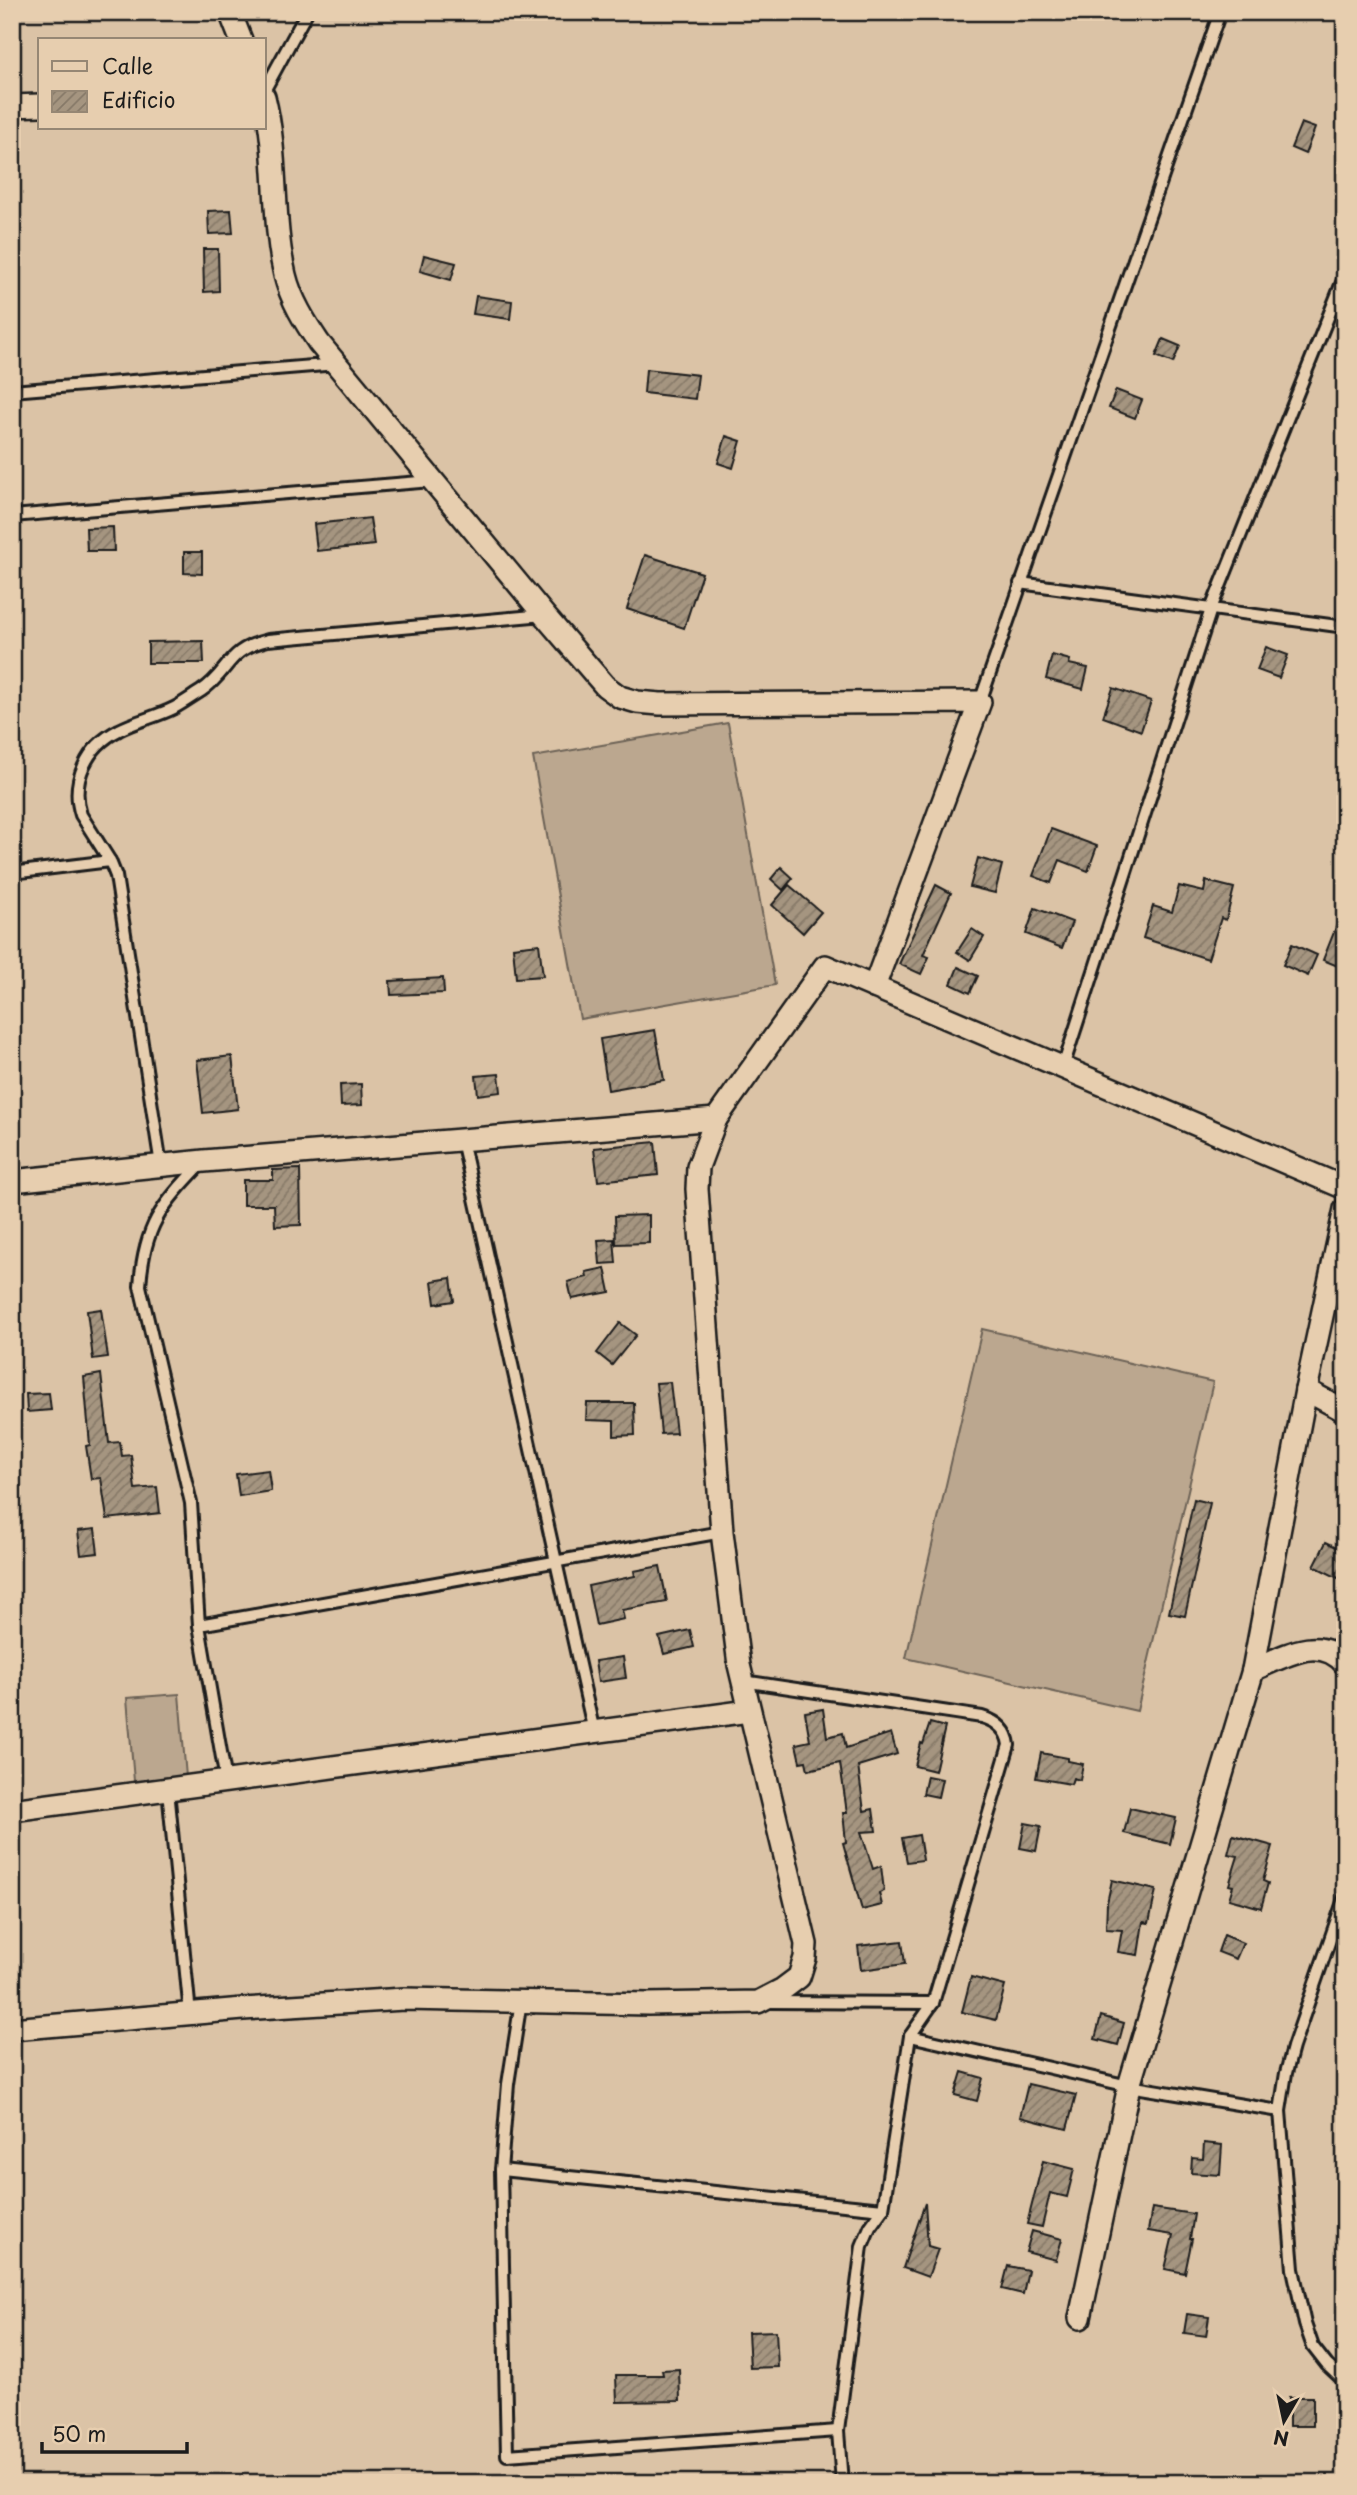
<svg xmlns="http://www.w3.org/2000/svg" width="1357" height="2495" font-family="'Playpen Sans',sans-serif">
<defs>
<pattern id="building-hatch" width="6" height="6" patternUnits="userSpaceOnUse" patternTransform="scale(1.75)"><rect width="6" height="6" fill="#a59580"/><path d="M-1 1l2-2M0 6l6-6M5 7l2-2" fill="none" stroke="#867968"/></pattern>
</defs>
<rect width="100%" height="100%" fill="#dbc3a6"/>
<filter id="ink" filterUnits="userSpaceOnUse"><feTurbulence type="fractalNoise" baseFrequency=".0143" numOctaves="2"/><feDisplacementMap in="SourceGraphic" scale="14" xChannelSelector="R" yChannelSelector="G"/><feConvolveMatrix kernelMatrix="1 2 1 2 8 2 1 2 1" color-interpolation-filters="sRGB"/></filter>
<g filter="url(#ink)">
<!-- garden -->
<g fill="#bba78f" stroke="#6c6256" stroke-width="2">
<polygon points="728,723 775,985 580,1019 533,757"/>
<polygon points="982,1329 1213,1382 1137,1711 906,1658"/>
<polygon points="179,1694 186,1777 134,1781 127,1698"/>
</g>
<!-- building -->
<g fill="url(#building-hatch)" stroke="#1c1c1c" stroke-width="2">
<polygon points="1301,123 1315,128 1305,154 1291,148"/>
<polygon points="231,210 233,233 209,234 208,211"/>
<polygon points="203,249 218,249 219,291 204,292"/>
<polygon points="424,255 456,263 451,280 420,271"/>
<polygon points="476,296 512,301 510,319 473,314"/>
<polygon points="1163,339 1180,346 1173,363 1156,356"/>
<polygon points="646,369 698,375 695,399 644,393"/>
<polygon points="1116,390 1142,400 1135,418 1109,408"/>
<polygon points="726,436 741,441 733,468 718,463"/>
<polygon points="370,518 374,545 317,551 314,524"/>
<polygon points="113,527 114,551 87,551 86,528"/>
<polygon points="184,552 202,552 202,574 184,573"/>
<polygon points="645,555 702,573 684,628 627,609"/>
<polygon points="203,641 204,663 148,663 148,642"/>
<polygon points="1266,647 1288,655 1279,678 1257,670"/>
<polygon points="1052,655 1070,660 1069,664 1088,668 1083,689 1046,679"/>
<polygon points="1113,688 1151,701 1141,731 1103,717"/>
<polygon points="1051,829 1097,846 1088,871 1060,860 1051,883 1033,876"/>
<polygon points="978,858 1002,865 995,893 970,887"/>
<polygon points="781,867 793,878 783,890 771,879"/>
<polygon points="1206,881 1234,888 1226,920 1221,918 1208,959 1143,938 1153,906 1172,912 1179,886 1204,892"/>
<polygon points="789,885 821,912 803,933 772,905"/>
<polygon points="936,885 951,893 923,955 929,957 921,974 899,964"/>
<polygon points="1344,907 1345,907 1345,969 1323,960"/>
<polygon points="1035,908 1072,922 1062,948 1026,934"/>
<polygon points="972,929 984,937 970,960 957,952"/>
<polygon points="539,944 543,976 516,978 513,947"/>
<polygon points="1292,944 1317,955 1308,976 1283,965"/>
<polygon points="958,967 978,976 970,993 951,984"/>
<polygon points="443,978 444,993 391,995 390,981"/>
<polygon points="655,1030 664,1080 608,1090 600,1039"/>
<polygon points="232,1056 238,1109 203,1113 197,1060"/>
<polygon points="499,1074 501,1092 478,1095 476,1076"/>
<polygon points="361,1084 362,1105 341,1106 340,1085"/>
<polygon points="655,1142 658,1175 598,1181 594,1148"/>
<polygon points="300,1169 301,1225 275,1226 274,1205 243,1205 243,1180 273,1180 273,1170"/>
<polygon points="649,1215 649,1243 616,1244 615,1216"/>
<polygon points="614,1239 616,1263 600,1264 598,1240"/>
<polygon points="605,1268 610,1292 572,1299 568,1282 587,1277 586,1272"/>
<polygon points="451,1278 454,1301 435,1304 432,1281"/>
<polygon points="101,1309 108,1357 93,1359 87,1311"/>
<polygon points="620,1323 636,1335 612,1365 597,1353"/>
<polygon points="101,1374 109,1443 120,1442 122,1456 131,1455 135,1489 157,1487 160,1513 107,1519 101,1478 91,1479 86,1446 90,1445 84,1377"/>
<polygon points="670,1382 676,1433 661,1434 656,1383"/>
<polygon points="49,1393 51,1410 27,1412 26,1394"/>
<polygon points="587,1403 634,1403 635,1435 614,1436 614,1421 586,1420"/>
<polygon points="268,1470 271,1491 239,1496 236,1474"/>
<polygon points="1194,1499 1210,1503 1185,1616 1169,1613"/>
<polygon points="95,1529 98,1553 81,1555 78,1531"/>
<polygon points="1326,1542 1345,1551 1345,1569 1340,1579 1314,1566"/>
<polygon points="660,1566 667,1602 622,1610 624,1619 596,1625 588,1586 635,1576 634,1571"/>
<polygon points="690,1630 694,1647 664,1654 659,1637"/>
<polygon points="623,1657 626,1678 598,1682 595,1661"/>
<polygon points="823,1709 827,1737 843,1733 846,1748 891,1733 897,1754 858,1766 864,1811 873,1809 876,1831 861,1832 873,1869 881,1866 884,1891 879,1893 882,1905 862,1910 843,1843 846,1842 843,1813 847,1813 840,1763 808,1770 806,1761 800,1762 796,1744 810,1741 805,1712"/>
<polygon points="930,1723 945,1727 935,1771 915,1766 921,1743 923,1744"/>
<polygon points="1041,1753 1068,1758 1068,1761 1083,1764 1080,1780 1073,1778 1071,1784 1036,1778"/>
<polygon points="927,1776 942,1779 938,1797 923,1794"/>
<polygon points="1130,1808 1176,1818 1170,1844 1124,1833"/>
<polygon points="1025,1823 1041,1826 1036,1851 1020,1848"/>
<polygon points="919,1835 923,1860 907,1862 902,1838"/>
<polygon points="1233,1835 1273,1846 1263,1881 1268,1883 1261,1908 1229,1899 1233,1886 1229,1885 1238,1856 1228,1854"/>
<polygon points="1112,1880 1156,1890 1149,1923 1143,1922 1138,1955 1118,1952 1122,1930 1106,1929 1107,1903"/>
<polygon points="1224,1935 1243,1943 1236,1959 1218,1952"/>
<polygon points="902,1941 905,1964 861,1970 858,1946"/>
<polygon points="971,1977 1005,1986 996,2020 962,2012"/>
<polygon points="1101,2016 1124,2023 1118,2045 1095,2039"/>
<polygon points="962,2072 983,2078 977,2101 955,2095"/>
<polygon points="1028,2084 1076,2095 1067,2129 1020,2117"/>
<polygon points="1204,2143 1222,2145 1220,2175 1191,2173 1192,2158 1203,2159"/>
<polygon points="1043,2161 1074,2169 1067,2197 1050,2193 1042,2227 1027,2224"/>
<polygon points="925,2203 928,2246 938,2249 928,2277 903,2268"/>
<polygon points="1152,2208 1194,2214 1190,2239 1192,2239 1185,2273 1165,2269 1173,2235 1148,2231"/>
<polygon points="1032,2231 1062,2239 1056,2260 1026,2252"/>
<polygon points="1008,2266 1028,2270 1023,2294 1002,2289"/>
<polygon points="1187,2314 1209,2317 1206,2336 1184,2333"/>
<polygon points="776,2331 778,2367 750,2368 748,2332"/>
<polygon points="679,2369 680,2401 617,2402 616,2375 663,2375 662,2370"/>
<rect x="1289" y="2397" width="24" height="29"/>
</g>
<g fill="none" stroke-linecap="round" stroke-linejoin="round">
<!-- service casing -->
<g stroke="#1c1c1c" stroke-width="16">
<g id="service">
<polyline points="264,91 307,12"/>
<polyline points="12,391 337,364"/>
<polyline points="12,516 432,481"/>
<polyline points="1020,583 1345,627"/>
<polyline points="980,702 1220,12"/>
<polyline points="12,873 110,861"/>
<polyline points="1063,1067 1211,609 1345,275"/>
<polyline points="462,1140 594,1732"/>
<path d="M201,1164C161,1206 144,1226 140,1286L191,1503L199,1625L226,1781"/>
<path d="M161,1165L116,876L110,861L81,815C70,781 87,746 119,730C136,721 156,717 174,708C183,703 193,696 201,691C231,671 225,650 268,640L544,615"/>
<polyline points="199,1625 722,1532"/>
<path d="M743,1681L982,1717C996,1721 1007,1729 1009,1745L933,2003L910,2036L883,2209L870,2227L862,2246L838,2431L842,2483"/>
<polyline points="168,1790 190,2014"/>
<polyline points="1345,1896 1293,2047 1286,2073 1280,2111 1293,2269 1305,2324 1313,2347 1327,2365 1345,2382"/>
<polyline points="521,2001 508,2084 501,2170 507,2455 838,2431"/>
<polyline points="768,2002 933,2003"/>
<polyline points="910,2036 1129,2086 1280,2111"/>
<polyline points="501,2170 883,2209"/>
</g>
</g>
<!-- minor casing -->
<g stroke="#1c1c1c" stroke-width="26">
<g id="minor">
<polyline points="230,12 241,40"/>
<path d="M264,97C279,156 271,217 285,275C291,300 305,322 319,343L544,615L605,686L620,697L637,702L660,704L980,702L874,987"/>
<polyline points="12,106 40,105"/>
<polyline points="12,1181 204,1161 716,1119"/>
<polyline points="1306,1390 1345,1411"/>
<path d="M1253,1670C1283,1657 1319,1633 1345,1664"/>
<polyline points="12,1810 749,1711"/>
<polyline points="12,2029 243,2009 404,1999 648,2004 758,2002 783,1989 799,1977 805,1958 806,1944 739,1665 722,1532 697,1189 698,1167 716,1119 825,966 1345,1188"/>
<polyline points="1080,2318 1129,2086 1253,1670 1306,1390 1345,1209"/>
</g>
</g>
<!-- service -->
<use href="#service" stroke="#e7ceaf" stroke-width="10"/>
<!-- minor -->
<use href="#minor" stroke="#e7ceaf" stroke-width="21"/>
</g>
</g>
<!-- margin -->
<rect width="1357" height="2495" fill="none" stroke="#e7ceaf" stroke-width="42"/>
<rect x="21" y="21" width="1315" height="2453" fill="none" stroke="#1c1c1c" stroke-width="2.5" filter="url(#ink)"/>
<!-- legend -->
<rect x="38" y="38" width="228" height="91" fill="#e7ceaf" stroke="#968774" stroke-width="2"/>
<rect x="52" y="61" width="35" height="10" fill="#e7ceaf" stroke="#968774" stroke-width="2"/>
<text x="102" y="74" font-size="21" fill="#1c1c1c">Calle</text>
<rect x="52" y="91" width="35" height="21" fill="url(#building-hatch)" stroke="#968774" stroke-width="2"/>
<text x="102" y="108" font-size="21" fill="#1c1c1c">Edificio</text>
<!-- north arrow -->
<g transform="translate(1284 2421) rotate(189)" stroke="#e7ceaf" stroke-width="5" paint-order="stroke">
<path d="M0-5L12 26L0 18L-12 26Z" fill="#1c1c1c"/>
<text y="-10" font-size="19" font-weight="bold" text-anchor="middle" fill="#1c1c1c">N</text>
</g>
<!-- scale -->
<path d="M42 2442v10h145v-10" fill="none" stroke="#1c1c1c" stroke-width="3.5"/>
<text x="52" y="2442" font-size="21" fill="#1c1c1c" stroke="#e7ceaf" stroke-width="5" paint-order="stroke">50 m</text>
</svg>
